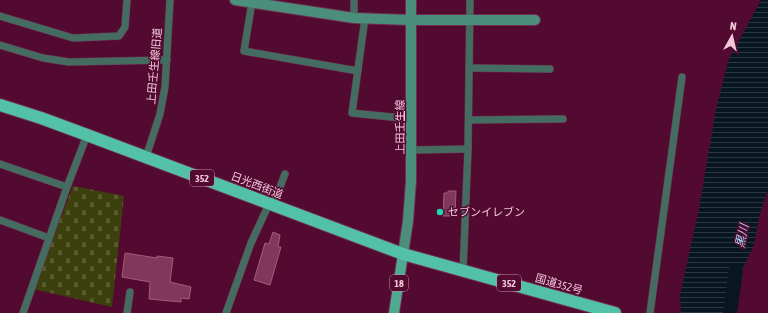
<svg xmlns="http://www.w3.org/2000/svg" width="768" height="313" font-family="'Asap Condensed','Noto Sans JP',sans-serif">
<defs>
<pattern id="cemetery-stones" width="16" height="16" patternUnits="userSpaceOnUse"><rect width="16" height="16" fill="#3c400d"/><path d="M2 7V4a2 2 0 0 1 4 0v3zM10 15v-3a2 2 0 0 1 4 0v3z" fill="#595a30"/></pattern>
<pattern id="water-rules" width="6" height="5" patternUnits="userSpaceOnUse"><rect width="6" height="5" fill="#08171f"/><path d="M0 2.5h6" fill="none" stroke="#2d373f"/></pattern>
</defs>
<rect width="100%" height="100%" fill="#530a31"/>
<!-- cemetery -->
<polygon fill="url(#cemetery-stones)" points="73,186 124,196 112,307 33,289"/>
<!-- water -->
<polygon fill="url(#water-rules)" points="761,0 768,0 768,190 760,213 754,245 722,313 681,313 680,295 699,209 716,109 728,61"/>
<g fill="none" stroke-linecap="round" stroke-linejoin="round">
<!-- river -->
<polyline stroke="#08171f" stroke-width="14" points="730,313 736,270"/>
</g>
<!-- building -->
<g fill="#813759" stroke="#a8597b">
<polygon points="448,191 456,191 455,216 443,216 444,193 448,193"/>
<polygon points="273,232 280,235 278,247 281,247 270,285 254,280 265,243 269,244"/>
<polygon points="125,253 157,258 157,256 173,258 170,282 191,287 189,299 181,298 181,302 149,299 150,282 122,277"/>
</g>
<g fill="none" stroke-linecap="round" stroke-linejoin="round">
<!-- street casing -->
<g stroke="#702c4f" stroke-width="8">
<g id="street">
<polyline points="354,0 354,18"/>
<polyline points="252,2 244,51 358,71"/>
<polyline points="0,16 73,38 119,36 125,27 127,0"/>
<polyline points="365,18 352,113 411,119"/>
<polyline points="0,45 43,58 69,62 167,60"/>
<polyline points="470,68 550,69"/>
<polyline points="469,120 563,119"/>
<polyline points="412,150 468,149"/>
<polyline points="146,157 160,114 165,87 170,0"/>
<polyline points="0,164 67,187"/>
<polyline points="273,205 285,174"/>
<polyline points="0,220 49,238"/>
<polyline points="463,271 468,149 470,0"/>
<polyline points="23,313 67,187 87,135"/>
<polyline points="127,313 130,292"/>
<polyline points="226,313 251,243 269,204"/>
<polyline points="650,313 682,77"/>
</g>
</g>
<!-- secondary casing -->
<g stroke="#702c4f" stroke-width="12">
<g id="secondary">
<polyline points="235,0 354,18 411,20 535,20"/>
<polyline points="403,254 408,221 411,181 411,0"/>
</g>
</g>
<!-- primary casing -->
<g stroke="#702c4f" stroke-width="12">
<polyline id="primary" points="394,313 403,254"/>
</g>
<!-- highway casing -->
<g stroke="#702c4f" stroke-width="14">
<polyline id="highway" points="0,105 41,118 87,135 403,254 615,313"/>
</g>
<!-- street -->
<use href="#street" stroke="#446c60" stroke-width="7"/>
<!-- secondary -->
<use href="#secondary" stroke="#4c8e7c" stroke-width="10"/>
<!-- primary -->
<use href="#primary" stroke="#50a991" stroke-width="10"/>
<!-- highway -->
<use href="#highway" stroke="#53c1a5" stroke-width="12"/>
</g>
<!-- markers -->
<circle fill="#20d5b0" stroke="#530a31" stroke-width="1.5" cx="440" cy="212" r="4"/>
<g text-anchor="middle" dominant-baseline="central" stroke-width="3" stroke-linejoin="round" paint-order="stroke">
<!-- shield labels -->
<g fill="#530a31" stroke="#c48ea6" stroke-width="1">
<rect x="190" y="170" width="24" height="16" rx="3"/>
<rect x="390" y="275" width="18" height="16" rx="3"/>
<rect x="497" y="275" width="24" height="16" rx="3"/>
</g>
<g font-size="10" font-weight="bold" fill="#f4c7d8">
<text x="202" y="178">352</text>
<text x="399" y="283">18</text>
<text x="509" y="283">352</text>
</g>
<!-- street labels -->
<g font-size="11" fill="#f4c7d8" stroke="#530a31">
<text transform="translate(154 66) rotate(-85)">上田壬生線旧道</text>
<text transform="translate(400 127) rotate(-90)">上田壬生線</text>
<text transform="translate(257 185) rotate(21)">日光西街道</text>
<text transform="translate(559 284) rotate(16)">国道352号</text>
</g>
<!-- poi labels -->
<g font-size="11" fill="#f4c7d8" stroke="#530a31" text-anchor="start">
<text x="448" y="212">セブンイレブン</text>
</g>
<!-- water labels -->
<g font-size="12" font-style="italic" fill="#a5d6f2" stroke="#530a31">
<text transform="translate(742 236) rotate(-78)">黒川</text>
</g>
</g>
<!-- north arrow -->
<g transform="translate(732 36) rotate(8)" stroke="#530a31" stroke-width="3" paint-order="stroke">
<path d="M0-3L7 15L0 10L-7 15Z" fill="#f4c7d8"/>
<text y="-6" font-size="11" font-weight="bold" text-anchor="middle" fill="#f4c7d8">N</text>
</g>
</svg>
